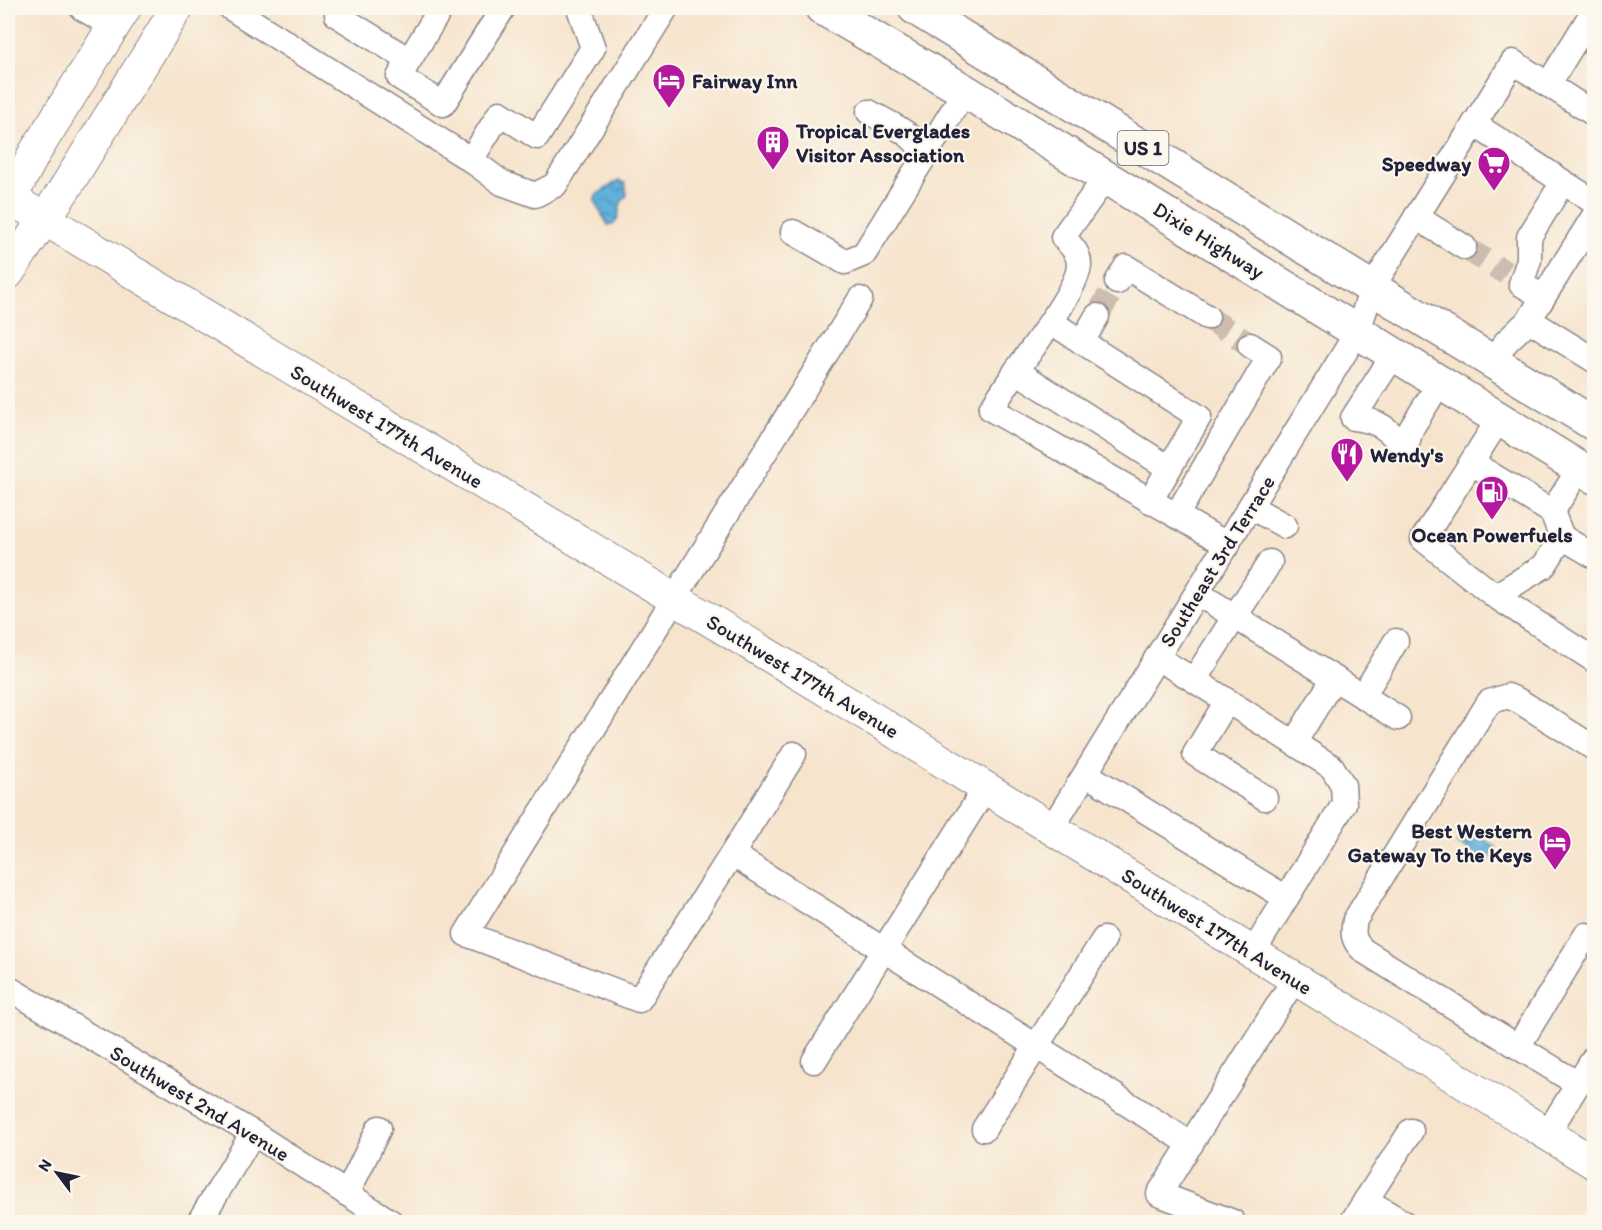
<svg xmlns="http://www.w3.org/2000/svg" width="1602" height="1230" font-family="Itim,sans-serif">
<defs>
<pattern id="water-waves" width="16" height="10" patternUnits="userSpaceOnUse" patternTransform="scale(1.5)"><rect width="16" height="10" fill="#61b1dc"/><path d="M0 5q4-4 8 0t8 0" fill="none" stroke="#5090b4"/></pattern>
</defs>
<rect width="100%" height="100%" fill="#fbf7ec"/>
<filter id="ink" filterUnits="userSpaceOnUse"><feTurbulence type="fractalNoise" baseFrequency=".0167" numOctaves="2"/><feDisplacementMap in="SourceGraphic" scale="12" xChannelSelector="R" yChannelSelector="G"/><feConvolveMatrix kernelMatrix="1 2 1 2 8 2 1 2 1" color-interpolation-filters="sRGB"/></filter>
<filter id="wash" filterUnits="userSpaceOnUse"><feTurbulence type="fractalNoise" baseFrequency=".008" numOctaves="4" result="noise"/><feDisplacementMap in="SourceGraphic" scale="24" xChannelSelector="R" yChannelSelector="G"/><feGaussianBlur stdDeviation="1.35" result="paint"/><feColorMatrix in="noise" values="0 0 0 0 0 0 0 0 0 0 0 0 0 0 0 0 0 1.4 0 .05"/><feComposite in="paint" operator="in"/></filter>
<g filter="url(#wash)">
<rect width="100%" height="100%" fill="#f6e4cd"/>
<!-- water -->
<g fill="url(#water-waves)" stroke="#426a8c" stroke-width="1.5">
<path d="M618,181L625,183L627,195C615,205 623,216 613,225H608L594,201L596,195Z"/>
<polygon points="1466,828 1496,847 1487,862 1457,843"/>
</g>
</g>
<g filter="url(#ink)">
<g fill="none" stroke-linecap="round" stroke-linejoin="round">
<!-- minor-tunnel -->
<g stroke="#ccbdb0" stroke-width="24" stroke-dasharray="24 12" stroke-linecap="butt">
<polyline points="1464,247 1506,273"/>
<polyline points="1097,316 1117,282"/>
<polyline points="1207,317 1250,345"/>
</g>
<!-- minor casing -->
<g stroke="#8c8384" stroke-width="27">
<g id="minor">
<polyline points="82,8 113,26"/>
<polyline points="231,8 471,160 500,113 537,137 593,48 579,8"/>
<polyline points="441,8 399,77 443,104 503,8"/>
<polyline points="337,15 409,60"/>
<polyline points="1548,85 1594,10"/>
<path d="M869,112C887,123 923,136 923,159"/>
<polyline points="1474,124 1594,202"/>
<polyline points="471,160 502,183 535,195 555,185 666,8"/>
<path d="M1106,177L1063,237C1071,246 1079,252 1079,265C1079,286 1030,352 1016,371L1169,468"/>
<polyline points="1594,216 1529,320 1594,360"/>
<polyline points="1416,217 1464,247"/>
<polyline points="793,232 845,262 864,254 965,91"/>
<polyline points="1117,282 1126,267 1207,317"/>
<polyline points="1543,297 1521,284 1529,260 1529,237 1563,182"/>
<polyline points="860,299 466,934 639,1000 732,854 1191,1144"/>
<polyline points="1051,322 1199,417 1150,501"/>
<polyline points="1082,342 1097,316"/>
<path d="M1394,354L1353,418C1378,420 1392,430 1405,451"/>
<polyline points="1494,361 1506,342 1529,320"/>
<polyline points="1016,371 991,409 1228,545"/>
<polyline points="1499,419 1423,539 1495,596 1594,660"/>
<polyline points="1405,451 1411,429 1440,382"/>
<polyline points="1472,463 1552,512 1562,537"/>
<polyline points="1251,507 1285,526"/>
<polyline points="1552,512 1580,468"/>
<polyline points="1176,516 1269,357 1250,345"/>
<polyline points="1197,593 1398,718"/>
<polyline points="1495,596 1544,566 1562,537 1594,556"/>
<polyline points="1157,658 1194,680 1270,562"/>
<polyline points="1194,680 1332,767 1343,785 1344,804 1252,954"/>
<polyline points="1363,696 1396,641"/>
<polyline points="1227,701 1195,754 1265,798"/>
<polyline points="1294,743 1334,678"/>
<polyline points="1086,774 1286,898"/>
<polyline points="1052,828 1358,331 1372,288 1513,62 1594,114"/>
<polyline points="732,854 794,754"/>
<polyline points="8,988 253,1133 391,1222"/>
<polyline points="1519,1045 1586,935"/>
<polyline points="814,1061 986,787"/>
<path d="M1578,1084L1364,951C1353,941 1352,934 1355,920L1489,702L1508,696L1519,701L1594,748"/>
<polyline points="984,1129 1104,939"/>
<polyline points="1547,1134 1594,1058"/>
<polyline points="347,1194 379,1128"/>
<polyline points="1366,1200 1411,1131"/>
<polyline points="199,1222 253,1133"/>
<polyline points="1233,1222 1159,1194 1294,980"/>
<polyline points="1352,1222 1366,1200 1402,1222"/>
</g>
</g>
<!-- major casing -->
<g stroke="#8c8384" stroke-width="34">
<g id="major">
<polyline points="8,197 856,708 1594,1163"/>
<polyline points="8,203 35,152 125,8"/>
<polyline points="8,273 64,190 177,8"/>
</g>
</g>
<!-- highway casing -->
<g stroke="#8c8384" stroke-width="36">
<g id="highway">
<polyline points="822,8 965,91 1594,477"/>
<polyline points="915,8 1594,424"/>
</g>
</g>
<!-- minor -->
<use href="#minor" stroke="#fff" stroke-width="24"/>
<!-- major -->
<use href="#major" stroke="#fff" stroke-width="32"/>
<!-- highway -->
<use href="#highway" stroke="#fff" stroke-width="33"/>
</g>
</g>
<!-- icons -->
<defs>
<g id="hotel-pin" transform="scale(1.725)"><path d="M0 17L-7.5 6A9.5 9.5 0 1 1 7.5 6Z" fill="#b5179e" stroke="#fbf7ec"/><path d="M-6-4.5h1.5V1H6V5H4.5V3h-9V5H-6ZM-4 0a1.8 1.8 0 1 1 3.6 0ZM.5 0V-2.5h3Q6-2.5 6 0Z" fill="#fff"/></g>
<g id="building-pin" transform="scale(1.725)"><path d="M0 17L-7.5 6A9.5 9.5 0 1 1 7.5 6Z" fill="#b5179e" stroke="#fbf7ec"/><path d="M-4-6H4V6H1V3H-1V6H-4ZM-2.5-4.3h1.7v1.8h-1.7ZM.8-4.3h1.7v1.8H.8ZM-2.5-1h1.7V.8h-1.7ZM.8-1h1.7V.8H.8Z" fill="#fff"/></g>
<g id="supermarket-pin" transform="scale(1.725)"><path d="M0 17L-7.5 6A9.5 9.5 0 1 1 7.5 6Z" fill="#b5179e" stroke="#fbf7ec"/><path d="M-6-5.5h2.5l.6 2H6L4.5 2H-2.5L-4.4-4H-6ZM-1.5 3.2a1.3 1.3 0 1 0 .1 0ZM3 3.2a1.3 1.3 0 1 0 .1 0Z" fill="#fff"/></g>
<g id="restaurant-pin" transform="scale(1.725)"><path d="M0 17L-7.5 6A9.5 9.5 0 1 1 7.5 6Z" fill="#b5179e" stroke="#fbf7ec"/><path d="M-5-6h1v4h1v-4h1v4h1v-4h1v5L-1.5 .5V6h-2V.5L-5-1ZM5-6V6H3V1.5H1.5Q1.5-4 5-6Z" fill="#fff"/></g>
<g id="fuel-pin" transform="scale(1.725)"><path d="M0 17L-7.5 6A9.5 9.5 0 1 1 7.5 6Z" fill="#b5179e" stroke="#fbf7ec"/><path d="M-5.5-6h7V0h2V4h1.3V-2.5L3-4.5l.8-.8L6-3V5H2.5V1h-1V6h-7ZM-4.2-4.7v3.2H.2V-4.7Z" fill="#fff"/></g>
</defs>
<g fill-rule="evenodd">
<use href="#hotel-pin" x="669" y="80"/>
<use href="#building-pin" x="773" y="142"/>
<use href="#supermarket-pin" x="1494" y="163"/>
<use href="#restaurant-pin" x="1347" y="454"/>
<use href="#fuel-pin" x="1492" y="492"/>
<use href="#hotel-pin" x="1555" y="842"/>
</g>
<g text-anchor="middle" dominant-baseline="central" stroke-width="4.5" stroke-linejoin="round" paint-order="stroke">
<!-- shield labels -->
<rect fill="#fbf7ec" stroke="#636270" stroke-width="1.5" x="1117.5" y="131" width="51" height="34" rx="4.5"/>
<g font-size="20" font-weight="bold" fill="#22223b">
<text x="1143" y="148">US 1</text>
</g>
<!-- poi labels -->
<g font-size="21" font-weight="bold" fill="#22223b" stroke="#fbf7ec" text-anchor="start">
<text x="692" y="80">Fairway Inn</text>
<text x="796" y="130">Tropical Everglades<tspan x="796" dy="24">Visitor Association</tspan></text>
<text x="1471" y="163" text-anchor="end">Speedway</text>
<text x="1370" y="454">Wendy's</text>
<text x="1492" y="534" text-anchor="middle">Ocean Powerfuels</text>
<text x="1532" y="830" text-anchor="end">Best Western<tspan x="1532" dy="24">Gateway To the Keys</tspan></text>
</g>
<!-- street labels -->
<g font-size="21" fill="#22223b" stroke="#fbf7ec">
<text transform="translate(1209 240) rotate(32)">Dixie Highway</text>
<text transform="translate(387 426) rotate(31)">Southwest 177th Avenue</text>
<text transform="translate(1217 561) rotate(-58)">Southeast 3rd Terrace</text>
<text transform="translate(803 676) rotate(31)">Southwest 177th Avenue</text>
<text transform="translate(1217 931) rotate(32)">Southwest 177th Avenue</text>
<text transform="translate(200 1103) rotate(31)">Southwest 2nd Avenue</text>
</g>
</g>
<!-- margin -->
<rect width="1602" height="1230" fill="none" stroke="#fbf7ec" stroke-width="30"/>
<!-- north arrow -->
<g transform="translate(57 1173) rotate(302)" stroke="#fbf7ec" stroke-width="4.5" paint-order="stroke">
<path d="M0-4.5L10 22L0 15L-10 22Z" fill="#22223b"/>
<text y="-9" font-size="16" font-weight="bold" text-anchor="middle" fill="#22223b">N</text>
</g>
</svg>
